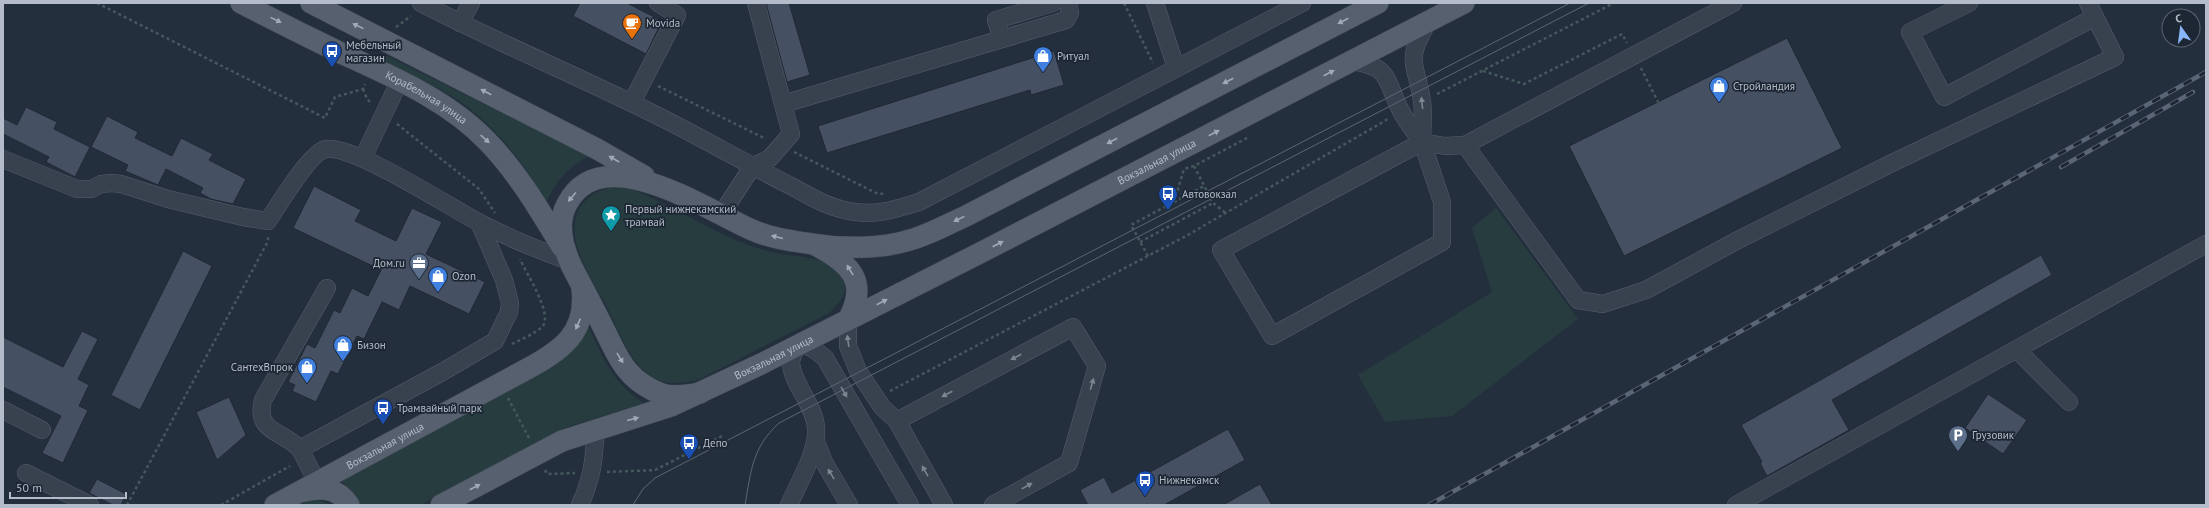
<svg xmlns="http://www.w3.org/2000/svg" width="2209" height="508" font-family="'PT Sans',sans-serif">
<rect width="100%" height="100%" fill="#242f3e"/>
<!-- green -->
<g fill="#263c3f">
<path d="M385,55L589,156C568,167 555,182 546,203C527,167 501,133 469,108C443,88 411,75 382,60Z"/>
<path d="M623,186C674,204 719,239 771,252C792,257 823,255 838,272C852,288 842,301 829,313L700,379C683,384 662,386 648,374C628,358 618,329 607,307C592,279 557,231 585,201C595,191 608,187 623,186Z"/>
<polygon points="1496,208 1578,319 1452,416 1385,422 1358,375 1492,292 1472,228"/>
<path d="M588,325C603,358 612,383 644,403L567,427L420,505H361L350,490L341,481L556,362C571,352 580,343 588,325Z"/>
<polygon points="313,498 332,505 292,505"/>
</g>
<!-- building -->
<g fill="#455162" stroke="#1f2835">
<polygon points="580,3 627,3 662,21 646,54 573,16"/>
<polygon points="766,3 789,3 810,75 787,82"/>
<polygon points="1787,38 1842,148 1624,256 1569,146"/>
<polygon points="1054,51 1064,85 1031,95 1030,90 827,153 818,126"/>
<polygon points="26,107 57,122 54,129 90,147 75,177 46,162 49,157 3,134 3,118 17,125"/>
<polygon points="107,116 138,132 135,138 172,156 181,138 213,154 209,160 246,179 233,204 211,199 200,193 203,188 166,169 158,185 125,171 128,165 91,147"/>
<polygon points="314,186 361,210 355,221 396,241 412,208 442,222 426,254 485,282 469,314 410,286 399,310 382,302 364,339 357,336 338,374 331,371 316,402 292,391 295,385 288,382 307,344 315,348 334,310 340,313 352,288 368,296 381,270 293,228"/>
<polygon points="183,251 212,266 140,410 111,395"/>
<polygon points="2041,255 2052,275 1832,400 1849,430 1767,476 1760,463 1762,462 1741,425"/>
<polygon points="82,331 98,339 78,379 89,385 79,406 88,410 63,463 42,453 61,416 3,387 3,337 63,367"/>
<polygon points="1988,394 2027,420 2003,454 1965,428"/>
<polygon points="229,397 246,435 217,460 196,412"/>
<polygon points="1228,429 1245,460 1164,505 1088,505 1080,490 1104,477 1112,493"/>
<polygon points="97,479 126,494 121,505 113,505 89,493"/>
<polygon points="1260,484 1272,505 1223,505"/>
</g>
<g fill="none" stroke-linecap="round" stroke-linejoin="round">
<!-- minor casing -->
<g stroke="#565f6c" stroke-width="18">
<g id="minor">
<path d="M421,3C502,45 588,80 670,122C711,143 751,166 793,187C806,194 820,203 834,207C866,218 888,212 919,202L1302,3"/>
<polyline points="1155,3 1176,68"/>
<polyline points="1969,3 1910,32 1944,97 2095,17 2088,3"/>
<polyline points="460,23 471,3"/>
<polyline points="1002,39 1066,20 1070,13 1068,3"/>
<path d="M1352,61C1392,67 1385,81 1401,111C1406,122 1415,132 1422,142L1445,146L1465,145L1733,3"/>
<polyline points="632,102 677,15 658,3"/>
<polyline points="783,104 1002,39 996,20 1053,3"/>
<polygon points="1422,142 1442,202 1442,242 1272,336 1221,250"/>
<path d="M1422,142C1422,129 1424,114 1422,101C1416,61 1404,63 1428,22"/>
<polyline points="1465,145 1578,300 1603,304 1646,290 1738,240 1894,162 2115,57 2095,17"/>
<polyline points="363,158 400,80"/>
<path d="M3,159L77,189H92L101,184L112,183L121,184L168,199L243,217L268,221C277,207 311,151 326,149C354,145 448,206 478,222C507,237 538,250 569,261"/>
<polyline points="721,215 752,167 770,158 791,134 756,3"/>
<polyline points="848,320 848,346 858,371 882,407 897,421 944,505"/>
<polyline points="801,343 815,350 825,358 910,505"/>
<polyline points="2017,350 2069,402"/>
<polyline points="3,410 42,430"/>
<polyline points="897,421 1073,327 1097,366 1069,463 993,505"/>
<polyline points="816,442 824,462 849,505"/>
<path d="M300,449C282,430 255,433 263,400L327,288"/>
<polyline points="26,473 90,505"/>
<polyline points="317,482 300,449 444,371 495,341 509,312 510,303 504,280 479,222"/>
<path d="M580,505C592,478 595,459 595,429"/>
<path d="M789,505C798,484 819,449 816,427C814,404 792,384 791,363C791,358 795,351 797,345"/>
<polyline points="1736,505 2206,244"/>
</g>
</g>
<!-- major casing -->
<g stroke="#414a57" stroke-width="22">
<g id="major">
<path id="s1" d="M241,3C274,20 308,37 341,53C393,77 448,100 488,142C518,173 540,211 562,247"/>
<polyline points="311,3 597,149 644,176"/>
<path d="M817,246C851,264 869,282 848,320"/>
<path d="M700,393C688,395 674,398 662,394C650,390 636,381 628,371C619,361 613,347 607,335C596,312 584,290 572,267C563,248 556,224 567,204C601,138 705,209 750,229C769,238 792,241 813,244C843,249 881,249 910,240C928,235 946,225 964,217L1378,3"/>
<path d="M304,491C323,487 338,488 349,505"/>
<path id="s2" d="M275,505L527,369C562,350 587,333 582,289"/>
<path id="s3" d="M441,505L562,441L671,406L761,364L976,255L1464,3"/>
</g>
</g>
<!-- path -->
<g stroke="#44595c" stroke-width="2.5" stroke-dasharray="3 3" stroke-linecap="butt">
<polyline points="97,3 325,118 335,97 363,89 365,84"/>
<polyline points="1124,3 1153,63"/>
<polyline points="396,27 411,16"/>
<polyline points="1641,68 1658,102"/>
<polyline points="1483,71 1524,84 1622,34 1627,43"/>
<polyline points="658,86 766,139"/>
<polyline points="363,89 367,99 371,103"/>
<polyline points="1437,94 1614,3"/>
<polyline points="397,124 479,189 495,213"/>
<polyline points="794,152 876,193 884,194"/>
<polyline points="1194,166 1213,203 1227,214"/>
<polyline points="1174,202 1184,169 1194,166 1247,138"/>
<polyline points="1140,242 1213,203"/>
<polyline points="1148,256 1131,225 1204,186"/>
<path d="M512,344C522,339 534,334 542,327C554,315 526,273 520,259"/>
<polyline points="890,391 1186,236 1388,119"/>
<polyline points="508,398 529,438"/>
<polyline points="545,470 547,474 575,473"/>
<polyline points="607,472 655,470 722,436"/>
<polyline points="127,505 267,243 269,235"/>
<polyline points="221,505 290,466"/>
</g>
<!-- minor -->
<use href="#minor" stroke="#38414e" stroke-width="17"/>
<!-- major -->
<use href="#major" stroke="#56606e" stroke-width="21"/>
<!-- tram -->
<g stroke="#5a6575" stroke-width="1">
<polyline points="633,505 643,489 655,478 1570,3"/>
<path d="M745,505C751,471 752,448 779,423L1589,3"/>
</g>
<!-- rail casing -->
<g stroke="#5a6575" stroke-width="4.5">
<g id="rail">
<polyline points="2061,167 2193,92"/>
<polyline points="1429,505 2206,72"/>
</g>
</g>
<!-- rail -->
<use href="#rail" stroke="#1d2633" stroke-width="3" stroke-dasharray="9" stroke-linecap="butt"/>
</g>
<!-- one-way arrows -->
<defs><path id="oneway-solid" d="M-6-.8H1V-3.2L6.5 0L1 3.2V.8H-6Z"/></defs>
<g fill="#a1aab7">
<use href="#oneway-solid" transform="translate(276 20) rotate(26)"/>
<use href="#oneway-solid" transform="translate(1343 21) rotate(153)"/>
<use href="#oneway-solid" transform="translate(358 26) rotate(-154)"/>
<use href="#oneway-solid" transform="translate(1329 73) rotate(-27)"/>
<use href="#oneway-solid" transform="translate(1228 81) rotate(153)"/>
<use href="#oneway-solid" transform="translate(486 92) rotate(-153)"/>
<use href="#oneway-solid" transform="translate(1214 133) rotate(-27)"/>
<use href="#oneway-solid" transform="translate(485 139) rotate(42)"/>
<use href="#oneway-solid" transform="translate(1112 141) rotate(152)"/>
<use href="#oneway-solid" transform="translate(614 159) rotate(-150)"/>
<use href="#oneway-solid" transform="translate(572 197) rotate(130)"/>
<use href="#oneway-solid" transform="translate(959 219) rotate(154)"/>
<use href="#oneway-solid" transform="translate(777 237) rotate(-166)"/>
<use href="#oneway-solid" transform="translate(998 244) rotate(-27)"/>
<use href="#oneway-solid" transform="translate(850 270) rotate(-122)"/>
<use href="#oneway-solid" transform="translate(882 302) rotate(-27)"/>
<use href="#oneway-solid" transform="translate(578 324) rotate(114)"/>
<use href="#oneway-solid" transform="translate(620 358) rotate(59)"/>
<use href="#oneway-solid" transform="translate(633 419) rotate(-15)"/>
<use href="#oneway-solid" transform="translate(475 487) rotate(-28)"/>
</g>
<g fill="#7c8592">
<use href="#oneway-solid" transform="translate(1422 103) rotate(-96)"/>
<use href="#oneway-solid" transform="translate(848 341) rotate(-98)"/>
<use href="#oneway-solid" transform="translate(1016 357) rotate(152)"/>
<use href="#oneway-solid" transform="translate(1092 384) rotate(-74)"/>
<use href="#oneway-solid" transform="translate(844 392) rotate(60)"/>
<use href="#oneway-solid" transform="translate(947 394) rotate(152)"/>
<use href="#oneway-solid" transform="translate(925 471) rotate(-120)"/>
<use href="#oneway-solid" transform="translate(831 474) rotate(-121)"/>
<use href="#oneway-solid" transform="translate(1027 486) rotate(-29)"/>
</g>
<!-- icons -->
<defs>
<g id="cafe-pin" transform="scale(1)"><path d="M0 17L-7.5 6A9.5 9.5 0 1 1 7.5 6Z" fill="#e8710a" stroke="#1d2633"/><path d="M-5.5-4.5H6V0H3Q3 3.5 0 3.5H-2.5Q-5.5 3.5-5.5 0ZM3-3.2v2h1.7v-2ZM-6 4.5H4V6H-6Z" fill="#fff"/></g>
<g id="bus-pin" transform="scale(1)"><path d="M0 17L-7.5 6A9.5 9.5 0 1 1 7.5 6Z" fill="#1a4fb4" stroke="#1d2633"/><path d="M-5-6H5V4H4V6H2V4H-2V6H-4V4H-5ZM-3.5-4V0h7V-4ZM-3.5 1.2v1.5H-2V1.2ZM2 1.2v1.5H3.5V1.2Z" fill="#fff"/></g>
<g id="shop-pin" transform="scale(1)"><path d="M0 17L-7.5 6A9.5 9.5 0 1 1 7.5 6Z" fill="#3f7fe0" stroke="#1d2633"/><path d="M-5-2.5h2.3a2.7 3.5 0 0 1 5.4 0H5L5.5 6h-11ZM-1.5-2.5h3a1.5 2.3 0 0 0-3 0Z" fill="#fff"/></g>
<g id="sight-pin" transform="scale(1)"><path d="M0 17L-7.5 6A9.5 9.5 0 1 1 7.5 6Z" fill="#0f9aa8" stroke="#1d2633"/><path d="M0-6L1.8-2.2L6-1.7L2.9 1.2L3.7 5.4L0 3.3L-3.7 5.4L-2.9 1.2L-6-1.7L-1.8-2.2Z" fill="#fff"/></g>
<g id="office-pin" transform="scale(1)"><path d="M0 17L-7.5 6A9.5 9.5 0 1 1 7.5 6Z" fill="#5c6f8a" stroke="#1d2633"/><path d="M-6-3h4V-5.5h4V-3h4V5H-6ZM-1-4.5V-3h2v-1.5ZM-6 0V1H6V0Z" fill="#fff"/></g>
<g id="parking-pin" transform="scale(1)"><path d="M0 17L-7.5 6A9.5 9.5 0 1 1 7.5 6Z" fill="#5c6f8a" stroke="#1d2633"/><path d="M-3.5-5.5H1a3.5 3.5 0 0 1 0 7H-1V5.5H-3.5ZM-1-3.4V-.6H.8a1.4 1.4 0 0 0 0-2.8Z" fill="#fff"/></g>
</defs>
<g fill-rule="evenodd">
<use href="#cafe-pin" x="632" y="23"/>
<use href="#bus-pin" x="332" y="51"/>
<use href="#shop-pin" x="1043" y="56"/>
<use href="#shop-pin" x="1719" y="86"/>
<use href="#bus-pin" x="1168" y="194"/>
<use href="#sight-pin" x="611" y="215"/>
<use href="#office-pin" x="419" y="263"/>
<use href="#shop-pin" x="438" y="276"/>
<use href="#shop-pin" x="343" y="345"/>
<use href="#shop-pin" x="307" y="367"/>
<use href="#bus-pin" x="383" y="408"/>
<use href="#parking-pin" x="1958" y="435"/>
<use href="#bus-pin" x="689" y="443"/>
<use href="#bus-pin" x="1145" y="480"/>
</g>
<g text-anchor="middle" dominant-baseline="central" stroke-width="3.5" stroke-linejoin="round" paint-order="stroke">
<!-- poi labels -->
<g font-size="11" fill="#b4bcc9" stroke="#1d2633" text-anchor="start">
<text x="646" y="23">Movida</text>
<text x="346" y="45">Мебельный<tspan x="346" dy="13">магазин</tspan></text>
<text x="1057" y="56">Ритуал</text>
<text x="1733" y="86">Стройландия</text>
<text x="1182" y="194">Автовокзал</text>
<text x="625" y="209">Первый нижнекамский<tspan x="625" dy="13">трамвай</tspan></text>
<text x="405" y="263" text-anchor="end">Дом.ru</text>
<text x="452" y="276">Ozon</text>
<text x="357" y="345">Бизон</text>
<text x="293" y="367" text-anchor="end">СантехВпрок</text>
<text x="397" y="408">Трамвайный парк</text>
<text x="1972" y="435">Грузовик</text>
<text x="703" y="443">Депо</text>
<text x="1159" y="480">Нижнекамск</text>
</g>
<!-- street labels -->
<g font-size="11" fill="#b4bcc9" stroke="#1d2633">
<text stroke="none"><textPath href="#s1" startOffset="208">Корабельная улица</textPath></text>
<text stroke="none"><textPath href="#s3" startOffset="795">Вокзальная улица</textPath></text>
<text stroke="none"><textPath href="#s3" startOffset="365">Вокзальная улица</textPath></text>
<text stroke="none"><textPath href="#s2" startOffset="125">Вокзальная улица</textPath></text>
</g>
</g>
<!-- border -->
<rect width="2209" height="508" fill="none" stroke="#b4bcc9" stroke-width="8"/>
<!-- north arrow -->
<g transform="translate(2181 28) rotate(346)"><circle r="19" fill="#1d2633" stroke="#59626f"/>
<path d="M0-3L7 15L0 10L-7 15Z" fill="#8ab4f8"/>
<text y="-6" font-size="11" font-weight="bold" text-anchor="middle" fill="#b4bcc9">С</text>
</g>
<!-- scale -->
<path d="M10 492v6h116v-6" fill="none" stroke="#b4bcc9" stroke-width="2"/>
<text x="16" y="492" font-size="12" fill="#b4bcc9" stroke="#1d2633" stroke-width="3" paint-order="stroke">50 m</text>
</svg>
